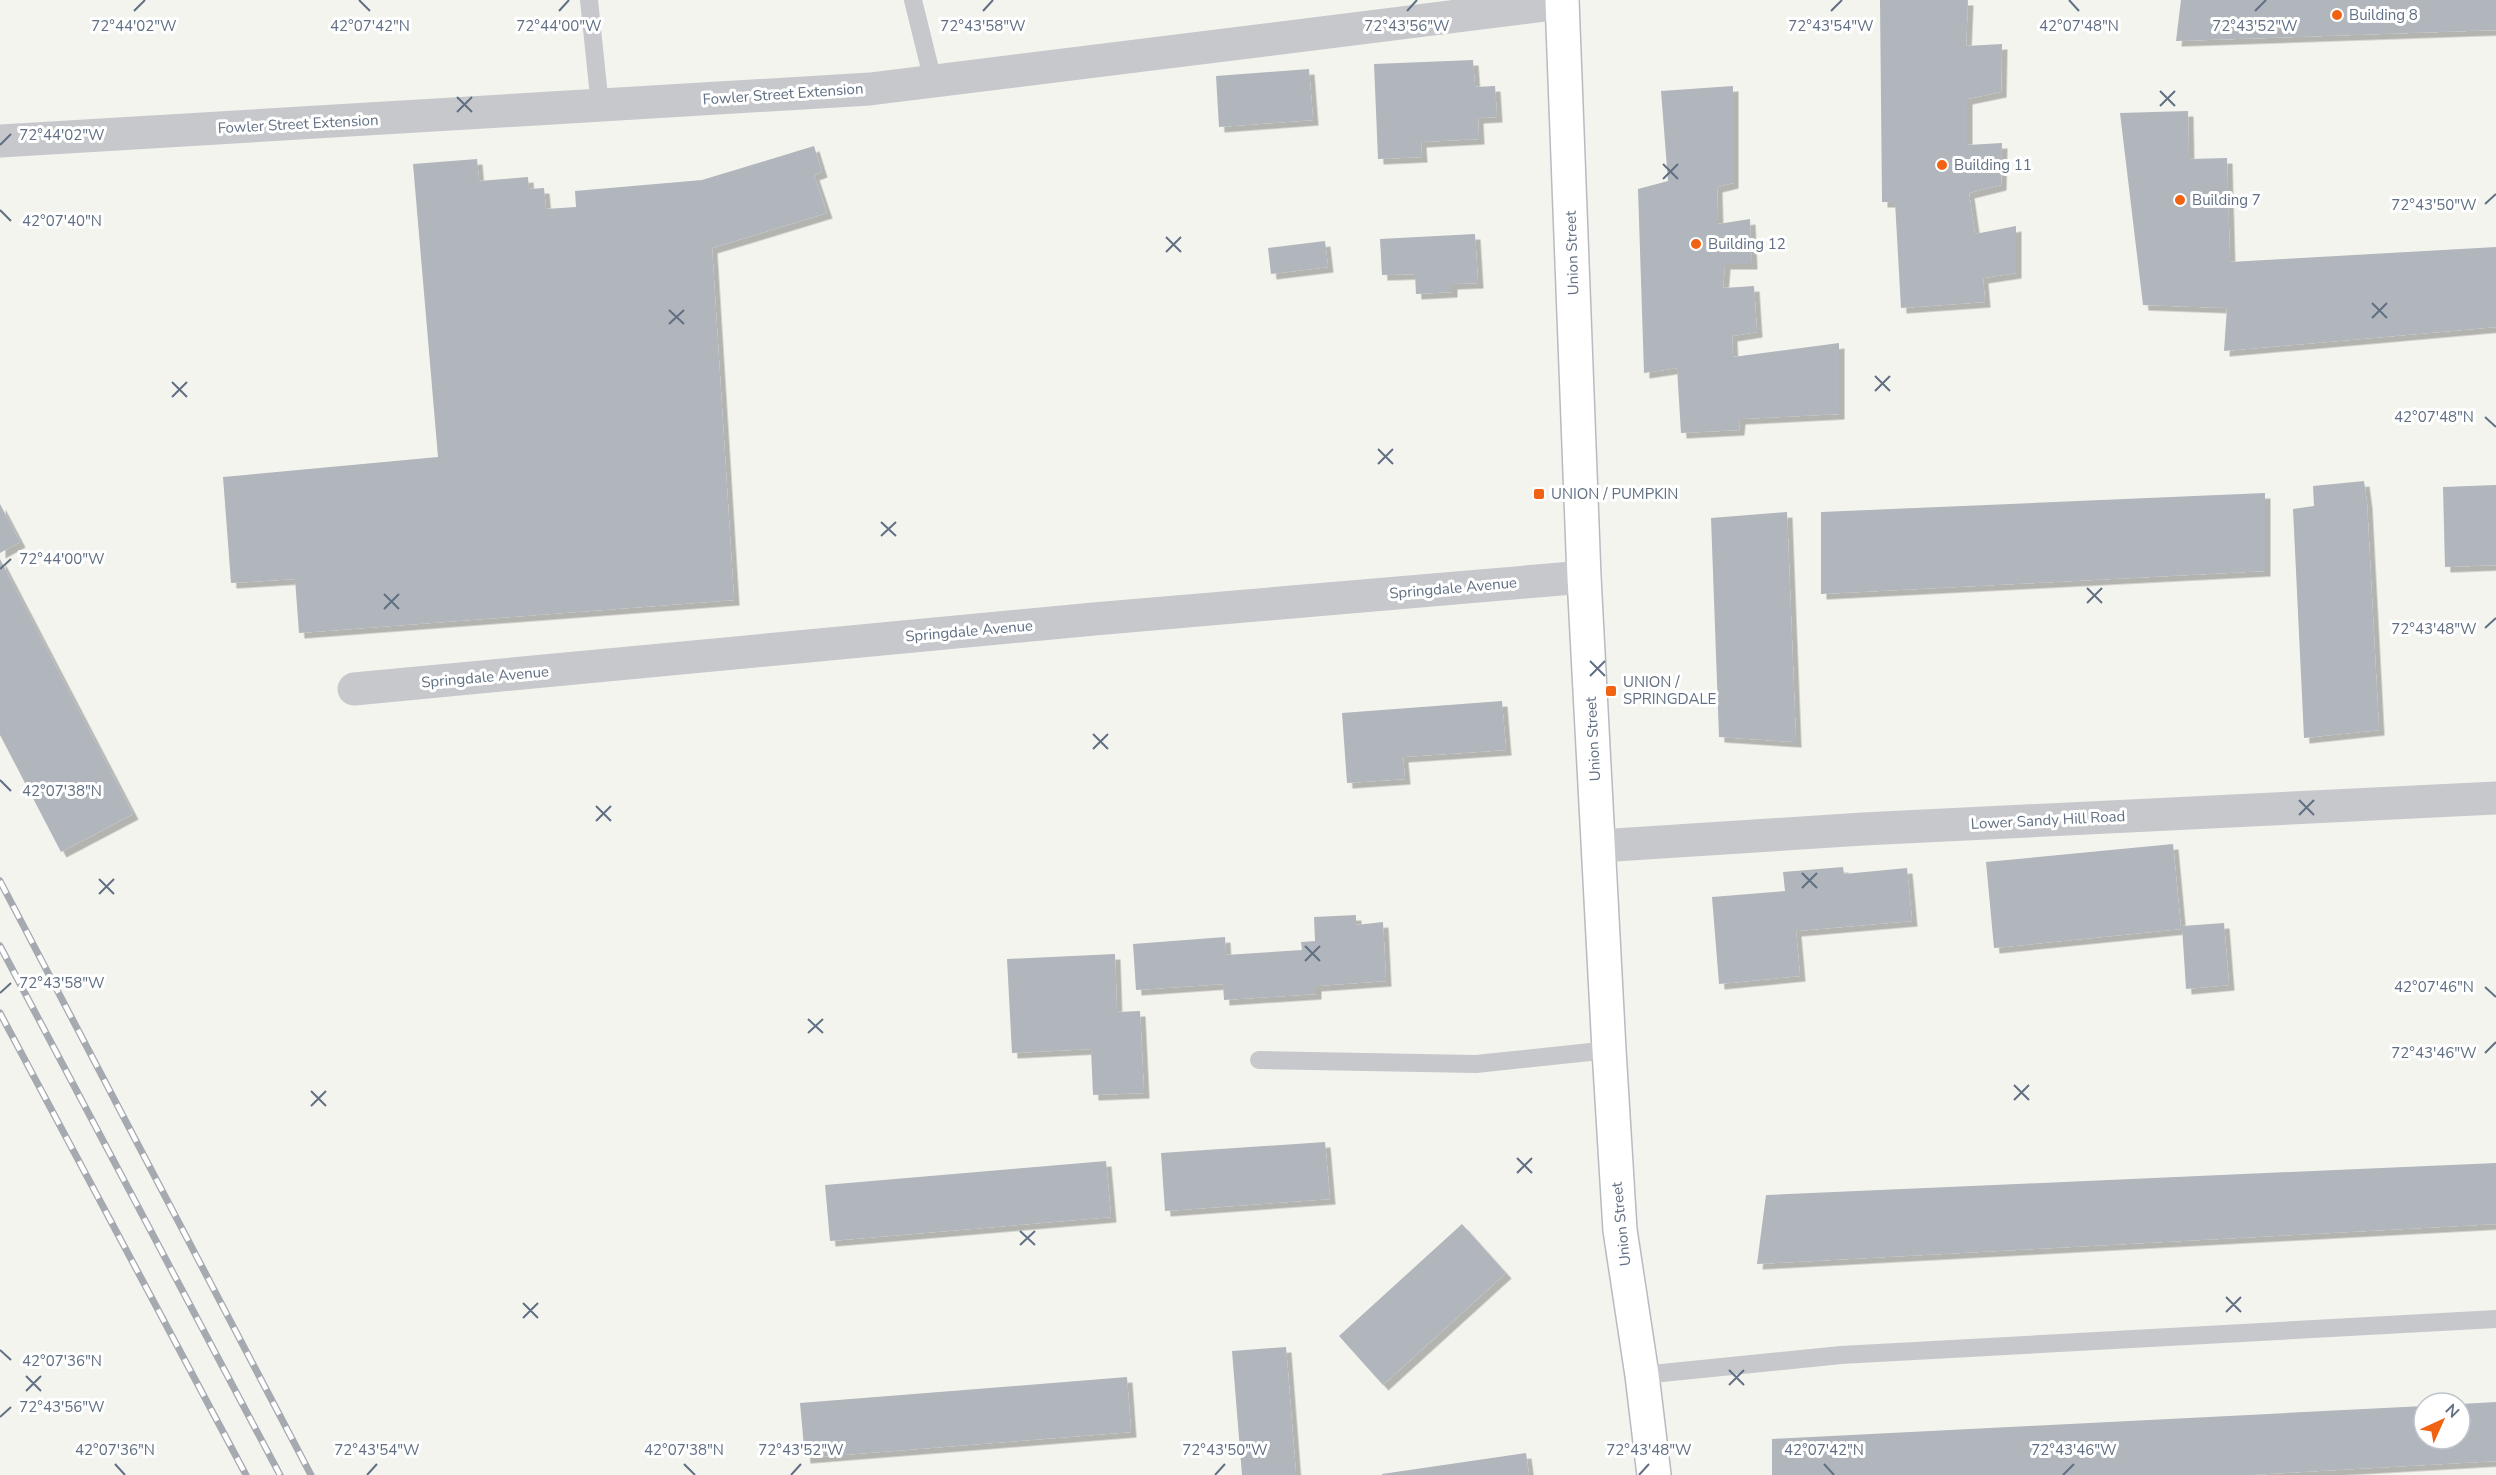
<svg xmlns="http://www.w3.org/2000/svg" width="2496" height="1475" font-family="'Nunito Sans',sans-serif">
<defs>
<filter id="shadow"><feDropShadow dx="5.5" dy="5.5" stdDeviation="0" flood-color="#0004"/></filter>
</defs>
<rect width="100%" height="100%" fill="#f4f4ef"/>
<!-- building -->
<g fill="#b0b6bc" filter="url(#shadow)">
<polygon points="1880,0 1968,0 1966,46 2002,44 2001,92 1967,99 1967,145 2002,143 2001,185 1969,193 1975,234 2016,226 2016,273 1983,278 1985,302 1901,308 1895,202 1882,202"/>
<polygon points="2181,0 2496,0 2496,30 2176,41"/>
<polygon points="1473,60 1475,87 1495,86 1497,117 1478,118 1479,139 1421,142 1422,157 1378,159 1374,64"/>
<polygon points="1309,69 1313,120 1219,127 1216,76"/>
<polygon points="1733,86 1733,183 1717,187 1718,224 1750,219 1752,264 1725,264 1723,288 1754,286 1757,332 1732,336 1733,357 1839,343 1839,414 1740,419 1739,430 1681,433 1677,368 1644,373 1638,189 1668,181 1661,91"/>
<polygon points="2188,111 2189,159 2227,158 2230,262 2496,247 2496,327 2224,351 2227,308 2143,305 2120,113"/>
<polygon points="814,146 822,172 814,175 827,213 712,248 734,600 299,633 295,579 231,583 223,477 438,457 413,164 477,159 479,181 528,177 529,189 544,188 546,209 576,207 575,191 702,180"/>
<polygon points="1475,234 1478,283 1452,284 1452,292 1416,294 1415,274 1382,275 1380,239"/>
<polygon points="1325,241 1328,267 1271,274 1268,248"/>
<polygon points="2364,481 2367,503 2379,730 2304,738 2293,509 2314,506 2313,486"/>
<polygon points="2496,485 2496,565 2445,567 2443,487"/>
<polygon points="2265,493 2265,571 1821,594 1821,512"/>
<polygon points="0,504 20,542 0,553"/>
<polygon points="1787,512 1796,742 1719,737 1711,518"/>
<polygon points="0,559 133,814 61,852 0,735"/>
<polygon points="1502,701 1506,750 1403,757 1405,779 1347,783 1342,713"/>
<polygon points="2173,844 2181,929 1994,948 1986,862"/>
<polygon points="1843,867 1844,874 1907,868 1912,921 1796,931 1800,976 1719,984 1712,897 1785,891 1783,872"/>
<polygon points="1356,915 1356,925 1383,922 1386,981 1316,986 1316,994 1224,1000 1223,984 1136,990 1133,944 1225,937 1226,955 1302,950 1301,942 1315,941 1314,917"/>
<polygon points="2224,923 2229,985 2186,989 2182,926"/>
<polygon points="1115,954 1117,1012 1140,1011 1144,1093 1093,1095 1091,1049 1012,1053 1007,959"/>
<polygon points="1325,1142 1330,1199 1165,1211 1161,1153"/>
<polygon points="1106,1161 1111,1217 830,1241 825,1185"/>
<polygon points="2496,1163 2496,1224 1757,1264 1766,1195"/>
<polygon points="1462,1224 1506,1273 1383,1385 1339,1336"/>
<polygon points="1286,1347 1296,1475 1242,1475 1232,1351"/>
<polygon points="1127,1377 1131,1432 805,1458 800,1403"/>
<polygon points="2496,1402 2496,1461 2250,1475 1772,1475 1772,1439 2424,1406 2424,1439 2460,1439 2460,1404"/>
<polygon points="1526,1453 1529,1475 1382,1475 1382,1474"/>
</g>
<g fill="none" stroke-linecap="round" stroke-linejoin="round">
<!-- secondary casing -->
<g stroke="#b7bbc0" stroke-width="36">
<polyline id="secondary" points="1562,0 1584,577 1609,1050 1620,1230 1642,1375 1654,1475"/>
</g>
<!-- service -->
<g stroke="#c6c8cc" stroke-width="18">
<polyline points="589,0 600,106"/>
<polyline points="913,0 933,81"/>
<polyline points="1259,1060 1476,1064 1609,1050"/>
<polyline points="1642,1375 1841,1355 2496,1319"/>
</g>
<!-- minor -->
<g stroke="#c6c8cc" stroke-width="33">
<polyline points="0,141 870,89 1562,3"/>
<polyline points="354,689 1094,619 1584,577"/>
<polyline points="1599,846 1863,829 2496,798"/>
</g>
<!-- secondary -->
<use href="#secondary" stroke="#fff" stroke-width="33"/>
<!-- rail casing -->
<g stroke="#a5a9b0" stroke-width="7">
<g id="rail">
<polyline points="0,881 311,1475"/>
<polyline points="0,946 280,1475"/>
<polyline points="0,1013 246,1475"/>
</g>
</g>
<!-- rail -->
<use href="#rail" stroke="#fff" stroke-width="4.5" stroke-dasharray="14" stroke-linecap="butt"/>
</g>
<!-- ticks -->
<path fill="none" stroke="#606f83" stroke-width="2" d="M359,0L370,11M2069,0L2079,11M134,11L145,0M559,11L569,0M983,11L993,0M1407,11L1417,0M1831,11L1842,0M2255,11L2266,0M2160,91L2175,106M457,97L472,112M2160,106L2175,91M457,112L472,97M0,145L11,134M1663,164L1678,179M1663,179L1678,164M2485,204L2496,194M0,210L11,221M1166,237L1181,252M1166,252L1181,237M2372,303L2387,318M669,310L684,324M2372,318L2387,303M669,324L684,310M1875,376L1890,391M172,382L187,397M1875,391L1890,376M172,397L187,382M2485,417L2496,427M1378,449L1393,464M1378,464L1393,449M881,522L896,536M881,536L896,522M0,569L11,559M2087,588L2102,603M384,594L399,609M2087,603L2102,588M384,609L399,594M2485,628L2496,618M1590,661L1605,676M1590,676L1605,661M1093,734L1108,749M1093,749L1108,734M0,780L11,791M2299,800L2314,815M596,806L611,821M2299,815L2314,800M596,821L611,806M1802,873L1817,888M99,879L114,894M1802,888L1817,873M99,894L114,879M1305,946L1320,961M1305,961L1320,946M2485,987L2496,997M0,993L11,983M808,1019L823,1033M808,1033L823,1019M2485,1053L2496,1042M2014,1085L2029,1100M311,1091L326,1106M2014,1100L2029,1085M311,1106L326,1091M1517,1158L1532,1173M1517,1173L1532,1158M1020,1231L1035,1245M1020,1245L1035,1231M2226,1297L2241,1312M523,1303L538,1318M2226,1312L2241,1297M523,1318L538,1303M0,1350L11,1360M1729,1370L1744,1385M26,1376L41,1391M1729,1385L1744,1370M26,1391L41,1376M0,1417L11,1407M115,1464L125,1475M684,1464L695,1475M1824,1464L1834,1475M367,1475L377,1464M791,1475L801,1464M1215,1475L1225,1464M1639,1475L1649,1464M2063,1475L2074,1464"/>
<!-- markers -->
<g fill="#f16212" stroke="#fff" stroke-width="2">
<circle cx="2337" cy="15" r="6"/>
<circle cx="1942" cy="165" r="6"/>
<circle cx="2180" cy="200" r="6"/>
<circle cx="1696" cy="244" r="6"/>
<rect x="1533" y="488" width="12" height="12" rx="3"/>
<rect x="1605" y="685" width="12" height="12" rx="3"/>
</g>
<g text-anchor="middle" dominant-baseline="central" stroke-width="6" stroke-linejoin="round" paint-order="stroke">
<!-- poi labels -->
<g font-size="15" fill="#606f83" stroke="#fff" text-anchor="start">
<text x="2349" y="15">Building 8</text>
<text x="1954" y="165">Building 11</text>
<text x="2192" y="200">Building 7</text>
<text x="1708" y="244">Building 12</text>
<text x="1551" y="494">UNION / PUMPKIN</text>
<text x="1623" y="682">UNION /<tspan x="1623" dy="17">SPRINGDALE</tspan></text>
</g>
<!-- street labels -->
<g font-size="15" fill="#606f83" stroke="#fff">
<text transform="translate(783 94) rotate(-4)">Fowler Street Extension</text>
<text transform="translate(298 124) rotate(-3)">Fowler Street Extension</text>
<text transform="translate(1572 253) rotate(-92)">Union Street</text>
<text transform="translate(1453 588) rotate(-5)">Springdale Avenue</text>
<text transform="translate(969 631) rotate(-5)">Springdale Avenue</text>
<text transform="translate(485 677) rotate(-5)">Springdale Avenue</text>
<text transform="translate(1593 739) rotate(-93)">Union Street</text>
<text transform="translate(2048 820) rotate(-3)">Lower Sandy Hill Road</text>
<text transform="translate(1621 1224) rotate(-96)">Union Street</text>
</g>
</g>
<g font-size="15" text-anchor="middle" fill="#606f83" stroke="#fff" stroke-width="6" stroke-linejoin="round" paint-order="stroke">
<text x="134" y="31">72°44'02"W</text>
<text x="370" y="31">42°07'42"N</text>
<text x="559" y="31">72°44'00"W</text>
<text x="983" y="31">72°43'58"W</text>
<text x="1407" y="31">72°43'56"W</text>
<text x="1831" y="31">72°43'54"W</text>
<text x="2079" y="31">42°07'48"N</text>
<text x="2255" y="31">72°43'52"W</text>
<text x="62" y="140">72°44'02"W</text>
<text x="2434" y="210">72°43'50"W</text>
<text x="62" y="226">42°07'40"N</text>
<text x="2434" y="422">42°07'48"N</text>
<text x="62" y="564">72°44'00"W</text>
<text x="2434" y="634">72°43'48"W</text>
<text x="62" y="796">42°07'38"N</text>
<text x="62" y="988">72°43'58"W</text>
<text x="2434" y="992">42°07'46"N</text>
<text x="2434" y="1058">72°43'46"W</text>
<text x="62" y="1366">42°07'36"N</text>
<text x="62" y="1412">72°43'56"W</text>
<text x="1225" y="1455">72°43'50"W</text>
<text x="2074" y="1455">72°43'46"W</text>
<text x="115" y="1455">42°07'36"N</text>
<text x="377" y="1455">72°43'54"W</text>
<text x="684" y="1455">42°07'38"N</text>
<text x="801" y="1455">72°43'52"W</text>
<text x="1649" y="1455">72°43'48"W</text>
<text x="1824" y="1455">42°07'42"N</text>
</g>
<!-- north arrow -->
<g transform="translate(2442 1421) rotate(45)"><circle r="28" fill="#ffffff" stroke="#bfc5cd" stroke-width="1.5"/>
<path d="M0-4.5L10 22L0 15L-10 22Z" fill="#f16212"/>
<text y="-9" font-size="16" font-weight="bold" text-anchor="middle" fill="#606f83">N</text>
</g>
</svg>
